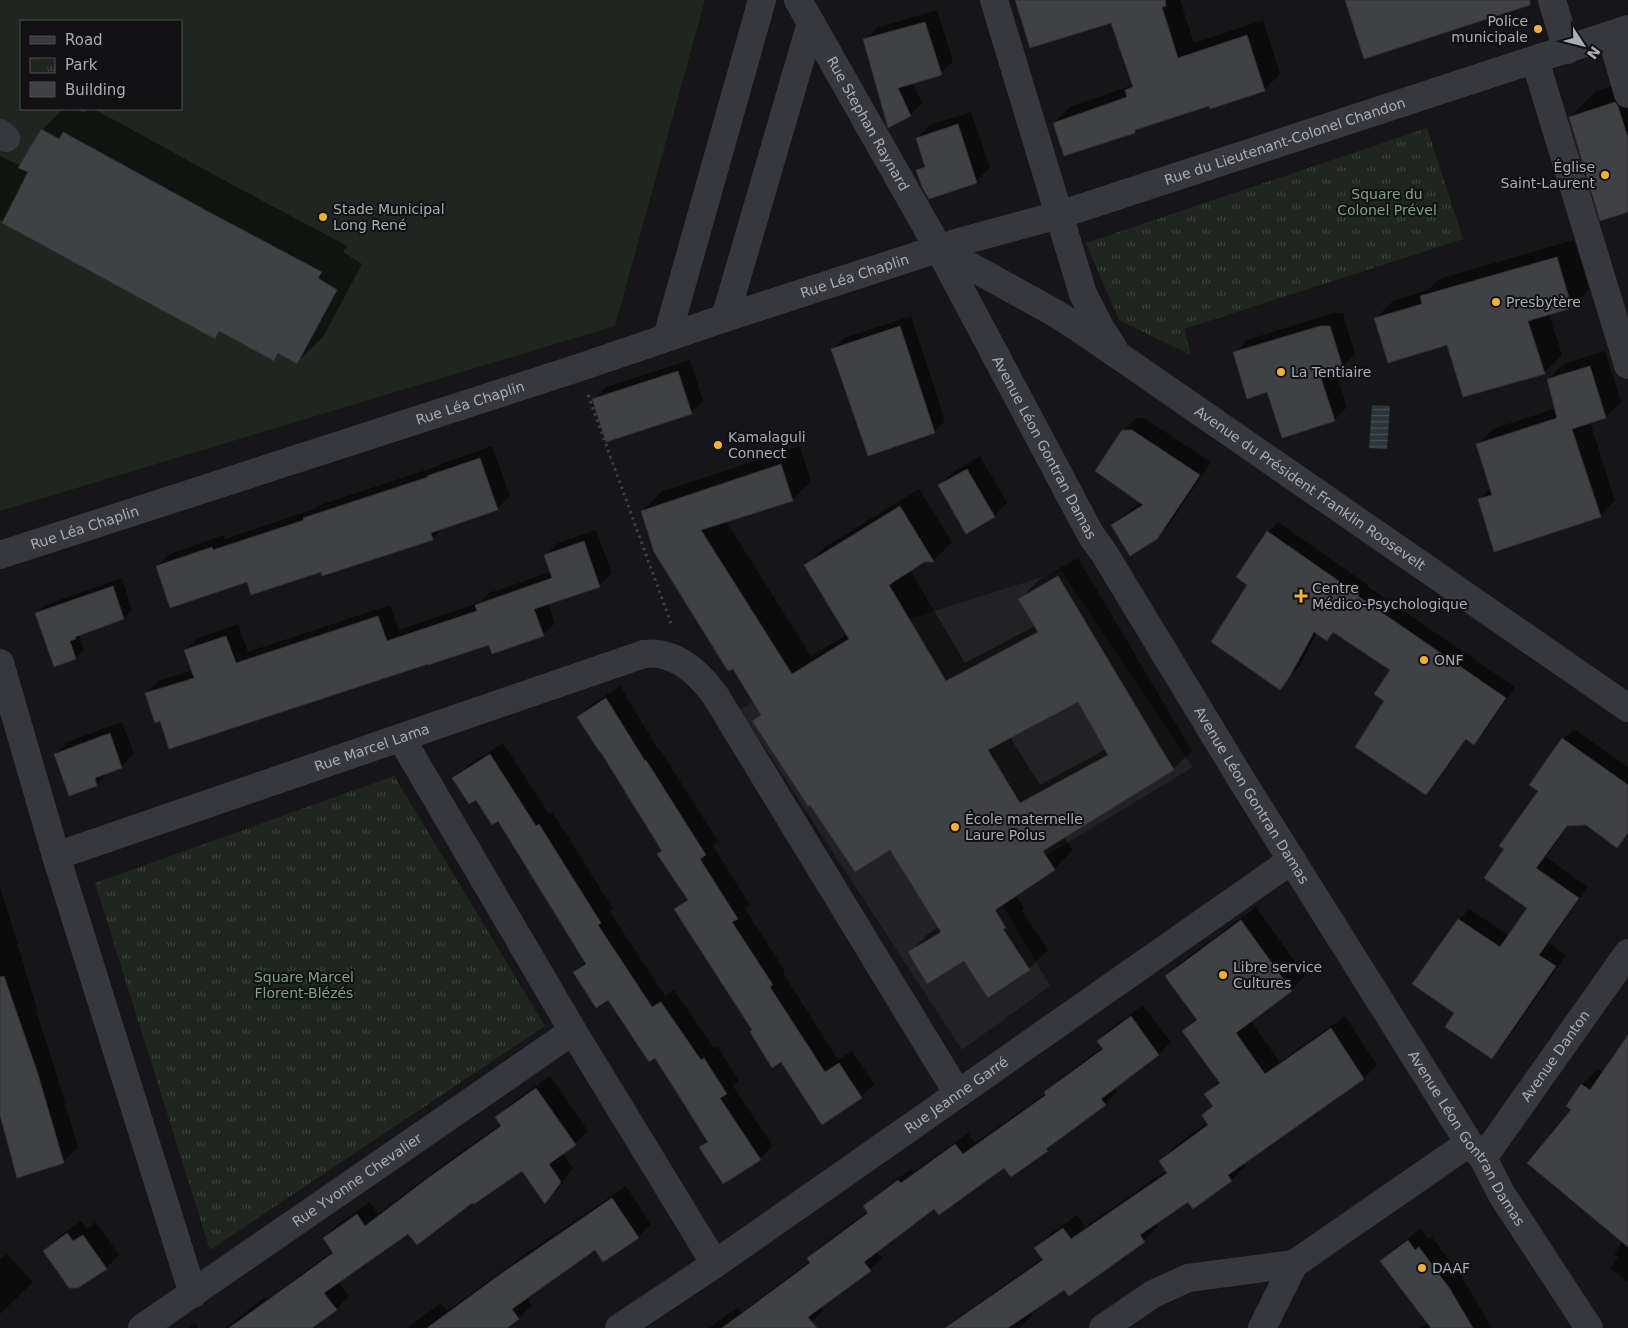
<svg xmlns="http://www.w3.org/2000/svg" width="1628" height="1328" font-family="'DejaVu Sans',sans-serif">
<defs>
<pattern id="park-tufts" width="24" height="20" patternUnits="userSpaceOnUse" patternTransform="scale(1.25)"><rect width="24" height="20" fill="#1e261f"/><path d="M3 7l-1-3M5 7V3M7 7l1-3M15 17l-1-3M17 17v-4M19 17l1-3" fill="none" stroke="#3c433d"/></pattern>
<pattern id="water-rules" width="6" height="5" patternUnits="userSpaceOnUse" patternTransform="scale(1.25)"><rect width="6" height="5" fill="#2c353c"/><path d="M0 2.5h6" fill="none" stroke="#485056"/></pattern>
</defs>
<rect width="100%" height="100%" fill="#161618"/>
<!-- built -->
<polygon fill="#222225" points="1061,571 1193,767 993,888 1050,986 962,1050 740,710 821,656 864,643 909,619"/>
<!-- park -->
<g fill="url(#park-tufts)">
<polygon points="1427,128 1463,239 1184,329 1191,355 1119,320 1086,243"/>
<polygon points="394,776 545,1026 210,1250 95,883"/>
</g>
<!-- garden -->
<path fill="#1e261f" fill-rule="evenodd" d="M0,0H705L615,326L0,511ZM21,21H181V109H21Z"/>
<!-- water -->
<polygon fill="url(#water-rules)" points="1372,405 1390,406 1387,449 1369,448"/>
<!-- shadow -->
<g fill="#0007" fill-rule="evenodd">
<polygon points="1016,0 1180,0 1194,43 1263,20 1280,74 1264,90 1210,105 1139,128 1135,132 1054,123 1070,107 1130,86 1133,84 1112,21"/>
<polygon points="937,10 953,61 941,73 912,82 922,103 910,115 864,40 877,28"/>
<polygon points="1628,81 1628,211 1570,117 1596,91"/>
<polygon points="63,109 76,109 84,113 88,109 94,109 233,185 347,246 343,252 362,264 323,337 297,362 280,353 274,360 221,330 214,337 0,220 0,156 21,166 42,130"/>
<polygon points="971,112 990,168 976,181 918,170 925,163 917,138 930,125"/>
<polygon points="1574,240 1589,289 1572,307 1549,314 1562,355 1545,372 1464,396 1448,344 1375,319 1393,301 1428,290 1439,279"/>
<polygon points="1334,313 1343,313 1355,354 1342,367 1335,370 1347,407 1334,420 1268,391 1234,353 1247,340"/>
<polygon points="911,316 945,421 934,432 833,349 844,338"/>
<polygon points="1605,351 1621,402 1606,417 1590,422 1615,500 1600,516 1479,500 1491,488 1478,444 1493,429 1556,408 1548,379 1564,364"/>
<polygon points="690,360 703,401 691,413 594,399 606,387"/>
<polygon points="1136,418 1144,418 1211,462 1169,525 1156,538 1113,525 1125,513 1142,502 1123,431"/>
<polygon points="492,446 510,496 497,509 444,528 433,538 323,575 322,571 248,580 157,566 170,554 224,535 225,539 314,509 317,506 438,466 441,464"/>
<path d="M800,446L811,481L792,500L726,521L811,656L848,634L806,566L825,547L919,489L952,542L933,561H924L910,570L965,663L1035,626L1020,599L1039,580L1078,558L1192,751L1173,769L1064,837L1073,850L1054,869L1016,895L1024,908L1021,910L1048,950L1029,969L909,953L928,934L939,927L890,848L754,721L762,713L642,511L661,492ZM1078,700L1106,749L1040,785L1010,737Z"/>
<polygon points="980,456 1007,503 994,516 940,485 953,472"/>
<polygon points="1278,522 1368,585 1367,586 1515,687 1484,733 1474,743 1467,739 1436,783 1426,793 1386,700 1392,669 1335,631 1327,639 1317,633 1300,665 1280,689 1249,585 1268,532"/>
<polygon points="596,530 612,573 599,586 548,603 555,623 543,635 490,644 161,719 146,694 158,681 193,670 185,650 198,638 238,624 248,652 390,605 399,630 480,602 489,593 551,572 546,555 558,543"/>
<polygon points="122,578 132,610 124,618 79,635 84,650 75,658 36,613 45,605"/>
<polygon points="620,686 658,749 659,748 718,841 713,846 750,905 745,909 785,971 783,973 838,1060 852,1051 874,1084 861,1097 781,1060 753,1030 676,909 688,897 663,850 579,717 592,704"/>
<polygon points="122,722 134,754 122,766 108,771 97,785 55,754 67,742"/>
<polygon points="1574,729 1628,767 1628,835 1617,846 1586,824 1569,825 1546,857 1588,887 1549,943 1566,955 1502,1047 1491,1057 1456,1013 1459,920 1469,909 1510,936 1529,908 1506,849 1540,791 1563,739"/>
<polygon points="503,743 549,814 552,812 567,835 613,909 610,912 665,996 674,990 714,1048 717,1046 739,1080 733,1086 773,1146 760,1159 701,1147 708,1140 655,1056 608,998 574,973 586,961 499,819 454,778 467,766"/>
<polygon points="0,886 37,1009 36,1010 51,1056 78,1147 63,1162 0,1111"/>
<polygon points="1256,907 1305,976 1291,990 1250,1020 1280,1062 1345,1016 1377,1065 1364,1078 1243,1163 1245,1167 1231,1180 1189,1200 1156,1224 1158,1227 1144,1241 1064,1288 1031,1311 1033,1314 1020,1328 943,1328 1043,1258 1036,1248 1050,1234 1077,1215 1085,1227 1167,1170 1160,1161 1174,1147 1208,1122 1203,1115 1213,1105 1206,1094 1220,1080 1183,1031 1197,1018 1167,976 1180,963"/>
<polygon points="1143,1005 1171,1042 1159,1054 1113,1088 1117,1092 1105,1104 1059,1138 1047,1150 1005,1166 935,1207 876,1251 882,1258 870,1270 821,1306 824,1310 805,1328 709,1328 738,1307 742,1312 810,1261 808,1258 820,1246 868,1211 865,1206 877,1194 911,1169 913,1172 968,1133 975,1143 1046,1093 1058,1080 1103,1047 1098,1041 1110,1029"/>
<polygon points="1628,1038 1628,1281 1610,1269 1618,1257 1614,1254 1623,1241 1573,1110 1582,1085 1598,1069 1604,1073"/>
<polygon points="550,1076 588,1131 575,1144 563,1153 573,1168 558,1189 545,1202 522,1169 473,1201 409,1232 338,1281 349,1296 336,1309 310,1328 225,1328 265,1297 267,1299 333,1251 324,1238 337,1225 370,1202 378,1214 443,1165 501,1124 497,1117 510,1104"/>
<polygon points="626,1186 651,1224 638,1237 604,1261 596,1248 527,1298 532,1305 519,1318 505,1328 407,1328 441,1303 447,1311 517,1260"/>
<polygon points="81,1221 87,1229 96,1222 119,1255 106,1268 44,1251 58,1237"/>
<polygon points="1420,1229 1428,1239 1431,1236 1462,1277 1492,1328 1420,1328 1428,1323 1382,1261 1394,1249"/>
<polygon points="7,1254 33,1282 0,1314 0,1260"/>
<polygon points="195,1323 198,1328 189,1328"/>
</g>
<!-- building -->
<g fill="#404145" stroke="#303034" fill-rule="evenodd">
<polygon points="1015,0 1165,0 1166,6 1162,7 1178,58 1247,35 1265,91 1210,109 1209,106 1135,130 1135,133 1064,156 1053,123 1127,97 1125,90 1133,87 1111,23 1030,48"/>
<polygon points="1345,0 1530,0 1530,5 1364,59"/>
<polygon points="925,22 942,75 898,88 911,116 888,128 863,39"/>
<polygon points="1615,102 1618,106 1628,138 1628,212 1600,221 1569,117"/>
<polygon points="958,124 977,183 929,199 922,187 916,170 925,167 916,138"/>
<polygon points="41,129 59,139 63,132 207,211 322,272 318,278 337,290 297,364 278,353 274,361 219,331 215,339 2,223 28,172 18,168"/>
<polygon points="1557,257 1572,308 1528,321 1545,374 1463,397 1447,345 1388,363 1374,318 1422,304 1420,296"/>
<polygon points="900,326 935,433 868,456 831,349"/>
<polygon points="1320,326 1330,326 1343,368 1320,375 1335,421 1282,438 1267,392 1247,399 1233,352"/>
<polygon points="1590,366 1606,418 1572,429 1601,517 1494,552 1478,499 1492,495 1476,444 1557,418 1547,379"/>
<polygon points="678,371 692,414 606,442 592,399"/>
<polygon points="1122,430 1132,430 1200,475 1157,539 1130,556 1111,525 1143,505 1095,471"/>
<polygon points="480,458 498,510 431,533 433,540 322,576 321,572 251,595 247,582 170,608 156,566 212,547 213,550 304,520 303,518 428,477 427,476"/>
<path d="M781,464L793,501L701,530L792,674L849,639L804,565L900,506L934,562H924L889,585L946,681L1038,632L1018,599L1058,576L1174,770L1043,851L1055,870L995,910L1006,928L1003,929L1030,970L988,998L964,961L927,984L908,952L941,932L890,850L855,872L810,805L808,806L752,721L761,715L733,669L728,671L654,552L641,511ZM1078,702L1108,755L1020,803L988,750Z"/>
<polygon points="967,469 995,517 966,534 938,485"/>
<polygon points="1267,531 1359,595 1358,596 1506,698 1474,745 1466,739 1426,795 1355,747 1384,701 1374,694 1390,670 1333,632 1327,641 1314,632 1290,676 1280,690 1211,642 1247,585 1236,577"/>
<polygon points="584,541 600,587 534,609 544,636 492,654 489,645 428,665 428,664 169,749 160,721 155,723 145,693 194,678 184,650 226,636 236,663 378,616 387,641 477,611 475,605 552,578 544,555"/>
<polygon points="113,586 124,619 75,637 76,639 70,641 76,659 54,667 35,613"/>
<polygon points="606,698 645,761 646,760 706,855 700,859 738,919 732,922 773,985 770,987 825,1072 839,1063 862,1098 822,1125 781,1062 772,1068 750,1032 752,1030 674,909 688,900 657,854 662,851 600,751 599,751 577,717"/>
<polygon points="110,733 122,768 95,778 97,786 69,796 54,754"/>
<polygon points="1562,738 1628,785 1628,833 1617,848 1586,825 1567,826 1536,868 1579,898 1539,955 1556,966 1492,1059 1445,1027 1454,1013 1412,984 1458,919 1500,947 1527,908 1484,878 1504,849 1499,846 1538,791 1529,785"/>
<polygon points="490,754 536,826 539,824 554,848 601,923 598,925 652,1007 661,1002 701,1060 704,1058 727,1094 720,1098 761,1160 723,1184 699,1147 708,1142 655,1058 649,1062 608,1000 596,1008 573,972 586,964 498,821 492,825 476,800 469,804 452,778"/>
<polygon points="1241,920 1292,991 1236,1033 1265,1074 1331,1028 1364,1079 1228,1175 1232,1181 1193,1209 1188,1202 1140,1235 1145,1242 1069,1296 1064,1290 1008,1328 945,1328 1043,1260 1034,1248 1063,1228 1071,1239 1167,1173 1159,1161 1208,1125 1202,1115 1213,1106 1204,1094 1220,1083 1182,1031 1197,1020 1165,976"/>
<polygon points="4,976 37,1071 64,1163 17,1178 0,1115 0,977"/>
<polygon points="1131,1016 1159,1055 1101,1099 1106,1105 1046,1149 1048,1151 1011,1177 1004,1168 939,1215 934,1209 864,1262 871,1271 808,1317 817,1328 722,1328 810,1263 807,1258 868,1213 863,1206 898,1180 901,1183 955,1144 963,1154 1046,1095 1044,1092 1103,1049 1097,1041"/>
<polygon points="1628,1035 1628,1247 1527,1163 1571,1110 1566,1106 1581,1084 1590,1090"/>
<polygon points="536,1088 576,1145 549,1164 561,1182 545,1204 522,1171 474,1204 472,1203 417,1245 408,1234 324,1293 337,1310 312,1328 229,1328 333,1253 323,1238 357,1214 365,1226 428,1178 501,1126 495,1117"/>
<polygon points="612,1198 639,1238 603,1262 595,1250 512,1309 519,1319 507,1328 427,1328 502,1273"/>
<polygon points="67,1233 73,1241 83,1235 107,1269 78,1288 69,1288 43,1251"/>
<polygon points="1408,1240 1415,1250 1419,1247 1450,1289 1473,1328 1431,1328 1380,1261"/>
</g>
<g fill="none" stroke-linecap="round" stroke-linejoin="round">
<!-- path -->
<polyline stroke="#3d3f44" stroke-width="3" stroke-dasharray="2.5 4" stroke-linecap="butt" points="588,395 672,626"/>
<!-- minor -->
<g stroke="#37383d" stroke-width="28">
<path id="s1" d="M798,0L939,249L1091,535L1104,553L1244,784L1469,1143L1483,1158L1502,1195L1589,1328"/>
<polyline points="994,0 1083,294 1101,329 1113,347"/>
<polyline points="1552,0 1567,50"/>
<polyline points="1611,35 1628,94"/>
<polyline points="1535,60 1628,365"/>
<polyline points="0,133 6,138"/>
<path id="s2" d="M939,249L1055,313L1083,331L1628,708"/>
<polyline points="725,318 811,23"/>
<polyline points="667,337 762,0"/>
<path id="s3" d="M0,555L578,368L725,318L959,242L1059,215L1628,29"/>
<polyline points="0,663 56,856 193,1294"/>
<polyline points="401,738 573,1031 715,1264"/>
<path id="s4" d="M56,856L644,654C675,650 698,672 715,695L958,1094"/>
<path id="s5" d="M1483,1158L1628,953"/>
<path id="s6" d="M142,1328L573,1031"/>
<path id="s7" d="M619,1328L715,1264L1292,860"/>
<polyline points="1103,1328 1153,1294 1188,1278 1294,1264 1469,1143"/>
<polyline points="1262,1328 1294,1264"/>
</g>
</g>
<!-- markers -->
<g fill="#f2b134" stroke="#111113" stroke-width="2">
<circle cx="1538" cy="29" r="5"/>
<circle cx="1605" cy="175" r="5"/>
<circle cx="323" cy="217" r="5"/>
<circle cx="1496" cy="302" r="5"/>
<circle cx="1281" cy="372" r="5"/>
<circle cx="718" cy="445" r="5"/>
<path d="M1298.5 588.5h5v5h5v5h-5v5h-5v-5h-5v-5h5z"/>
<circle cx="1424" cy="660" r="5"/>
<circle cx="955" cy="827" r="5"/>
<circle cx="1223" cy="975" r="5"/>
<circle cx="1422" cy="1268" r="5"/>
</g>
<g text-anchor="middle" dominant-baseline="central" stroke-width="4" stroke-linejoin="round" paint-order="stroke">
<!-- poi labels -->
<g font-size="14" fill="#a8adb8" stroke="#111113" text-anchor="start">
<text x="1528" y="21" text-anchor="end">Police<tspan x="1528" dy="16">municipale</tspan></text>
<text x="1595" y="167" text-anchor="end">Église<tspan x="1595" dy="16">Saint-Laurent</tspan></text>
<text x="333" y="209">Stade Municipal<tspan x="333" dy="16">Long René</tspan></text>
<text x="1506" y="302">Presbytère</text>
<text x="1291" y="372">La Tentiaire</text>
<text x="728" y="437">Kamalaguli<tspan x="728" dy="16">Connect</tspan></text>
<text x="1312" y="588">Centre<tspan x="1312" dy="16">Médico-Psychologique</tspan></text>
<text x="1434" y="660">ONF</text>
<text x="965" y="819">École maternelle<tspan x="965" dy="16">Laure Polus</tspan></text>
<text x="1233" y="967">Libre service<tspan x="1233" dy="16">Cultures</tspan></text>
<text x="1432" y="1268">DAAF</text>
</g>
<!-- street labels -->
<g font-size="14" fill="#a8adb8" stroke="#111113">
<text stroke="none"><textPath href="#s1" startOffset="142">Rue Stephan Raynard</textPath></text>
<text stroke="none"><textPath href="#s3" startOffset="1350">Rue du Lieutenant-Colonel Chandon</textPath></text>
<text stroke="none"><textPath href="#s3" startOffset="899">Rue Léa Chaplin</textPath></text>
<text stroke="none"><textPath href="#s3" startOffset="494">Rue Léa Chaplin</textPath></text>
<text stroke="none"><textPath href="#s1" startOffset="511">Avenue Léon Gontran Damas</textPath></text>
<text stroke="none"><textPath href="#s2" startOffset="442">Avenue du Président Franklin Roosevelt</textPath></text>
<text stroke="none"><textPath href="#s3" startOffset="89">Rue Léa Chaplin</textPath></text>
<text stroke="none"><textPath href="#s4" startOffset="334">Rue Marcel Lama</textPath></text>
<text stroke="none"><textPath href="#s1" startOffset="916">Avenue Léon Gontran Damas</textPath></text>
<text stroke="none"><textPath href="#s5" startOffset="125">Avenue Danton</textPath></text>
<text stroke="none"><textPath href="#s7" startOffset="410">Rue Jeanne Garré</textPath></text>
<text stroke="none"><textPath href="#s1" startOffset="1321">Avenue Léon Gontran Damas</textPath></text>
<text stroke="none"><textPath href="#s6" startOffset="261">Rue Yvonne Chevalier</textPath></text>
</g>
<!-- park labels -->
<g font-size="14" fill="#7fa381" stroke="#111113">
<text x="1387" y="194">Square du<tspan x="1387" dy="16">Colonel Prével</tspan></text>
<text x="304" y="977">Square Marcel<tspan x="304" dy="16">Florent-Blézés</tspan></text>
</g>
</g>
<!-- legend -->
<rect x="20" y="20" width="162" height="90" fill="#111113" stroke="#4d4f55"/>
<rect x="30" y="36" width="25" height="8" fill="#37383d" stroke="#4d4f55"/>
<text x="65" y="45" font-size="15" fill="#a8adb8">Road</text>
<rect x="30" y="58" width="25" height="15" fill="url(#park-tufts)" stroke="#4d4f55"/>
<text x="65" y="70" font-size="15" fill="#a8adb8">Park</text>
<rect x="30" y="82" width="25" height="15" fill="#404145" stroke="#4d4f55"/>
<text x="65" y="95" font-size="15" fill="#a8adb8">Building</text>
<!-- north arrow -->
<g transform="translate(1583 45) rotate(126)" stroke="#111113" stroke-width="4" paint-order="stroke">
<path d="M0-4L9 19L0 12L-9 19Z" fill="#a8adb8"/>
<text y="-8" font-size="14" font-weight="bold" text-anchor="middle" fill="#a8adb8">N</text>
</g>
</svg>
